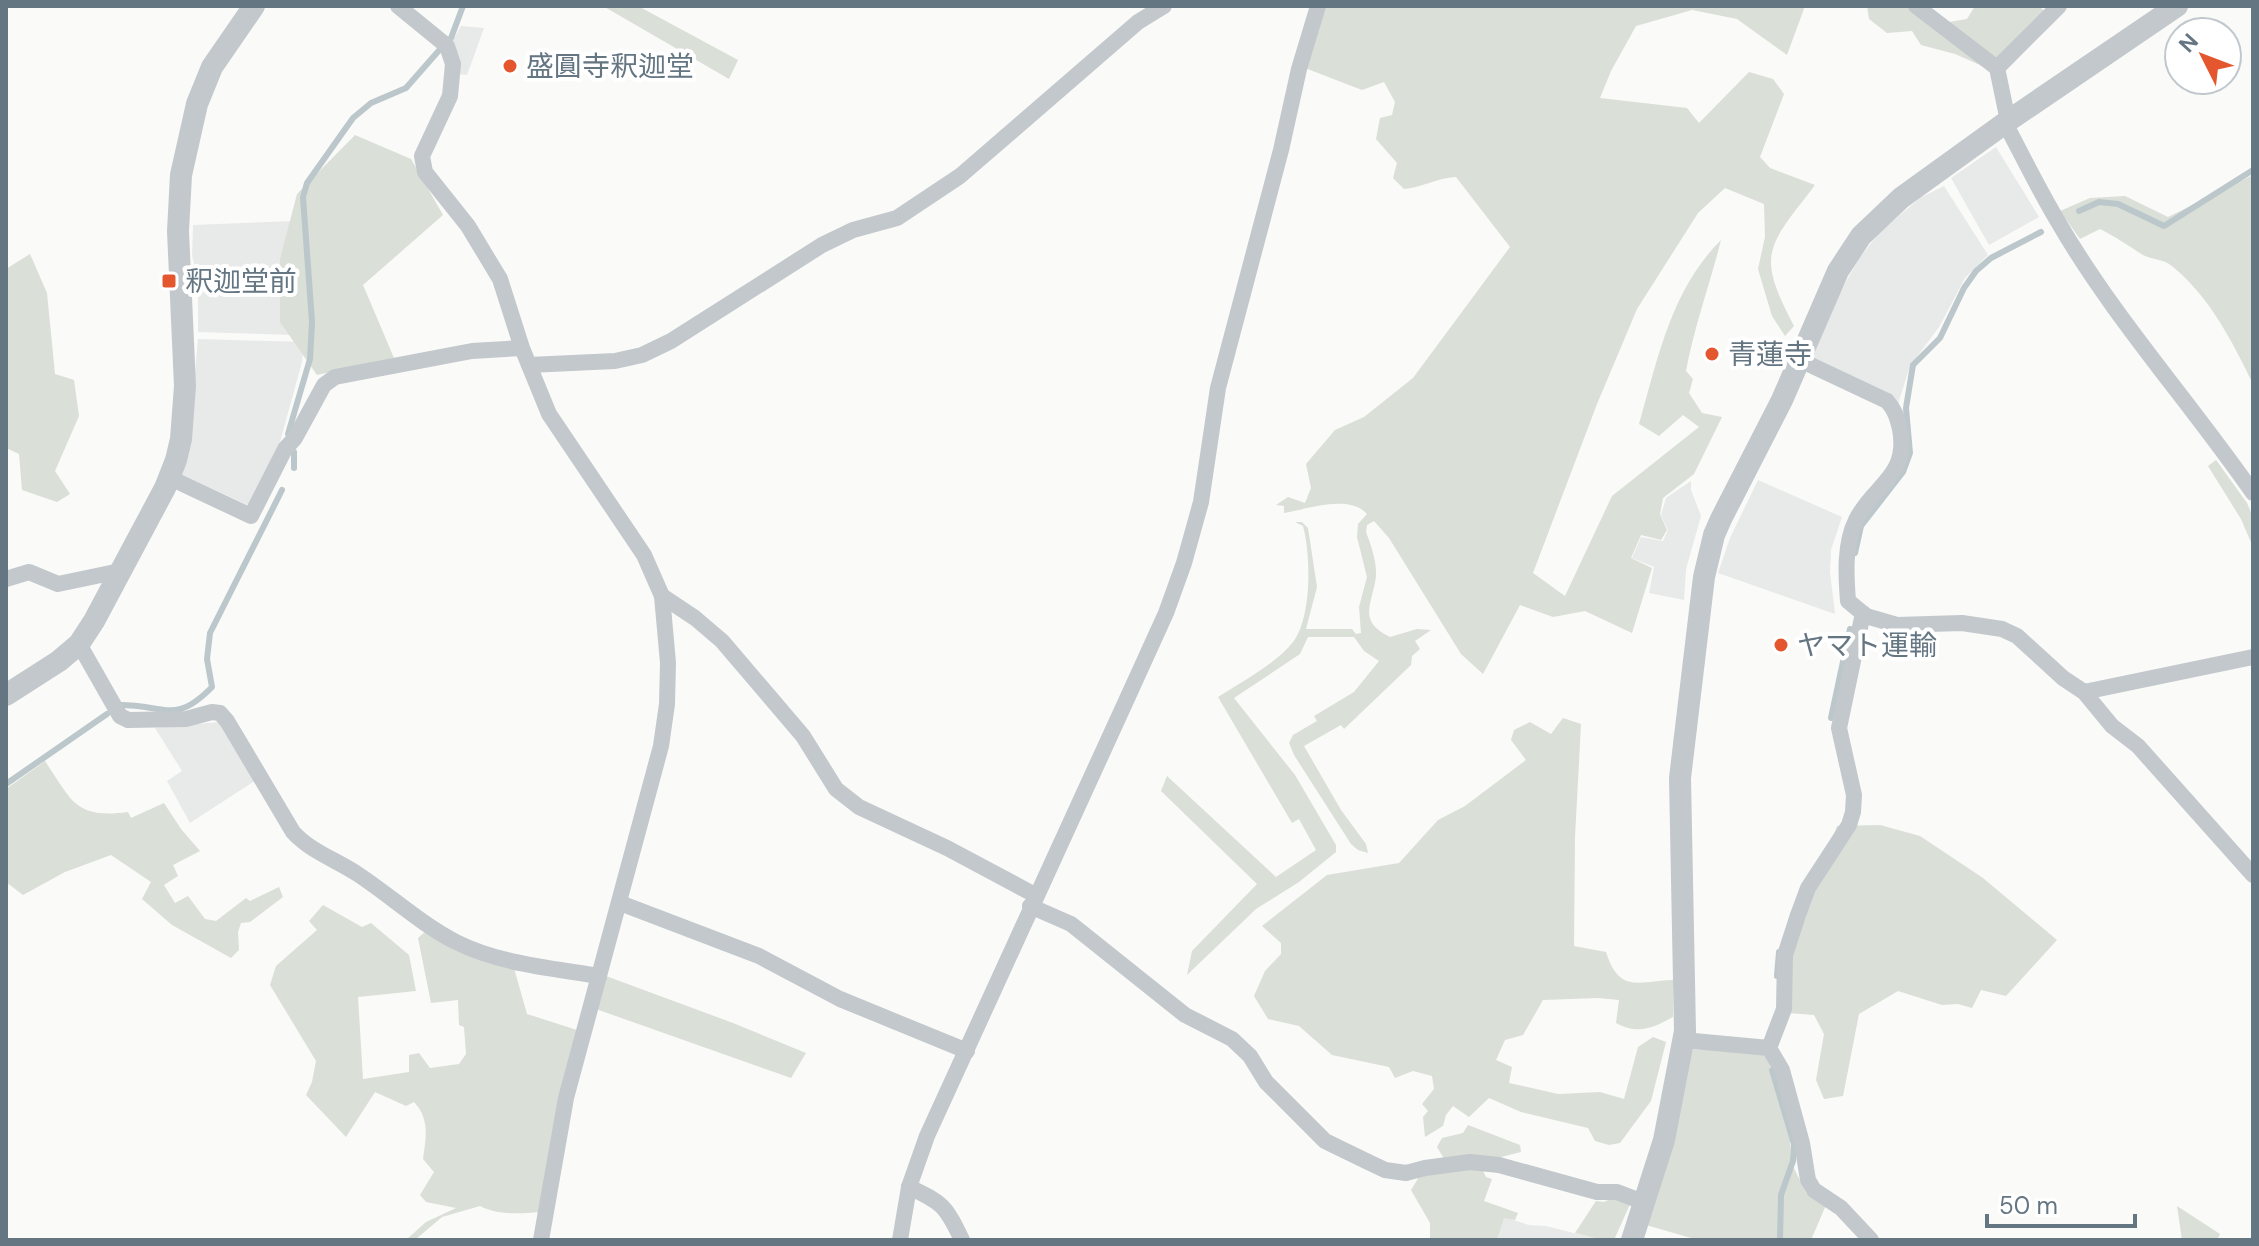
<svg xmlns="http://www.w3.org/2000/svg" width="2259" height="1246" font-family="'DM Sans','Noto Sans JP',sans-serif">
<rect width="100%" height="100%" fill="#fafaf8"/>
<!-- built -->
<g fill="#e8e9e9">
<polygon points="461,26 484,28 467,75 457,74 453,40"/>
<polygon points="1996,147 2039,217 1989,245 1951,178"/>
<polygon points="1944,186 1988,255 1965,278 1939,327 1910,366 1898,404 1810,361 1842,289 1858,260 1879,233 1920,198"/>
<polygon points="294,221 295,335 198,332 198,278 192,256 193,225"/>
<polygon points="198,339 304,342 302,362 280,442 250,506 180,474 189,439"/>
<polygon points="1758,480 1842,517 1831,550 1830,572 1835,614 1718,573 1730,538"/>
<polygon points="1691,481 1691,490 1701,516 1686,569 1684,600 1649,593 1654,567 1632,558 1641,537 1663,541 1668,530 1661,515 1666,498"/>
<polygon points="219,722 256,780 190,823 167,781 182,771 155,728"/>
<polygon points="1504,1217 1529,1225 1546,1226 1602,1240 1497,1240"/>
</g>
<!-- green -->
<g fill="#dadfd7">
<polygon points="603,6 638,6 738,60 729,79"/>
<path d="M1324,6H1805L1787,55L1737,19L1692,10L1636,26L1611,71L1600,98L1687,108L1699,123L1749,72L1773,79L1784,94L1760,157L1770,168L1815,185C1768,247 1755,252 1794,326L1785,336L1772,316L1758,269L1765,237L1764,204L1725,188L1698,213L1637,309L1597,404L1533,573L1565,596L1612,496L1699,427L1683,415L1659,436L1639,424C1658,358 1671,290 1721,240C1710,284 1694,327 1686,371L1693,379L1689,393L1702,413L1722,417L1694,474L1663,498L1660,514L1667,530L1661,540L1641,535L1631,558L1652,568L1632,633L1585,611L1553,617L1520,605L1483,674L1461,654L1389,538L1374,521L1367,525L1366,532C1371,545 1377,562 1376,576C1373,603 1356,621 1390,637L1417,629L1431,630L1415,641L1420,649L1412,656L1411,665L1344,729L1341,725L1304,746L1341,810L1366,844L1368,853L1358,850L1351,844L1294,755L1289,743L1293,735L1317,721L1314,716L1354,692L1379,661L1364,651L1354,637H1308L1300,654L1234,698L1295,775L1336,845V852L1299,882L1256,909L1187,975L1192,951L1257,884L1161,791L1167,776L1276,877L1316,850L1299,819L1292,823L1218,697C1241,682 1277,663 1293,642C1312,617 1311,555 1303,526L1295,522H1302L1308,528L1317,587L1306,629H1352L1356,634L1361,633L1359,607L1367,577L1357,537L1358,524L1367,514C1349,494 1308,509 1284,513V506L1276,505L1288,497L1305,503L1311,488L1306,464L1335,430L1364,417L1413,378L1510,247L1456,177C1436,178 1424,187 1404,189L1393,178L1397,163L1376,139L1380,118L1392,115L1395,102L1384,82L1362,90L1305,68Z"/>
<polygon points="1867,6 1928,6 1949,22 1967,19 1975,6 2039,6 2045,12 1989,69 1955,54 1921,45 1912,31 1887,33 1869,19"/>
<polygon points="355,135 411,159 443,215 363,285 394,358 317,375 280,322 280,259 297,194"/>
<path d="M2253,175V384C2232,341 2210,297 2172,266C2164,259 2152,260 2143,255C2129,246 2116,237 2100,229L2080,239L2060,211L2090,198L2125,196L2168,217Z"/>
<polygon points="30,254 47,293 55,374 74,380 79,416 55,471 70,494 57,502 22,490 19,454 6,448 6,269"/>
<polygon points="2216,460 2247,503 2253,517 2253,547 2241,519 2208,466"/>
<path d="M1563,718L1581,724L1575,837L1574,946L1606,952C1619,994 1639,981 1673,980V1017C1653,1028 1638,1035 1616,1023L1619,1000L1598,998L1543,1000L1523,1035L1505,1040L1496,1060L1512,1067L1509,1083L1558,1094L1600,1092L1624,1099L1638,1047L1653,1037L1666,1042L1651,1101L1620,1143L1609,1145L1595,1141L1588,1128L1521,1112L1489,1098L1469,1117L1453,1106L1446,1115L1443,1126L1425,1137L1423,1117L1428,1111L1422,1104L1434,1089L1432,1076L1413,1071L1395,1078L1389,1067L1332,1055L1299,1026L1268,1019L1254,996L1265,971L1281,954V943L1262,926L1327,875L1399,863L1438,820L1465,806L1526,760L1511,740L1514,730L1530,722L1551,734Z"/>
<path d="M45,761C72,801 75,819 128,812L131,818L164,803L181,829L200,851L173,865L178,876L164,885L175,903L188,896L205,919L216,921L246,898L250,901L279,887L283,897L250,922L241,923L238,932L239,950L231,958L172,925L142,899L151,882L111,855L65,872L23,895L6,882V789Z"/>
<polygon points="1880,825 1920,836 1983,878 2057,940 2006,996 1981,990 1972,1008 1958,1004 1942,1005 1898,991 1859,1014 1843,1096 1824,1099 1816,1080 1824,1034 1814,1015 1788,1013 1792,948 1837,826"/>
<path d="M323,905L362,927L371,923L409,955L416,991L358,997L363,1079L409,1072V1055L419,1053L430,1068L459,1064L466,1054L464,1027L459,1025L458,1000L431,1003L418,938L427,930L514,968L527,1014L577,1030L539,1212C519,1214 498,1215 480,1206L442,1217L415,1240H406L426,1222L456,1208L426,1202L420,1195L434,1172L423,1159C426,1137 430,1119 414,1102L406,1106L375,1092L346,1137L306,1095L312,1082L316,1061L270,985L276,966L317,930L309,921Z"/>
<polygon points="606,976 733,1023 806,1053 791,1078 596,1009"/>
<polygon points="1691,1049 1768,1053 1772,1064 1769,1069 1790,1139 1791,1162 1806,1193 1826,1205 1811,1240 1698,1240 1646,1225"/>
<polygon points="1468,1125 1520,1145 1521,1152 1497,1158 1483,1171 1486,1177 1492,1179 1484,1201 1518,1213 1515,1220 1504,1218 1497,1240 1430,1240 1430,1223 1411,1190 1422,1172 1439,1171 1443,1157 1437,1147 1442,1138 1463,1133"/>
<polygon points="1621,1194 1631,1202 1614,1240 1602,1240 1575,1233 1596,1201 1604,1202"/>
<polygon points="2177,1206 2220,1234 2217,1240 2182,1240"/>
</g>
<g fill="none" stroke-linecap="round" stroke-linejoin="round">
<!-- stream -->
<g stroke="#bbc7cb" stroke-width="6">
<polyline points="451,38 463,6"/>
<polyline points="2079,211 2099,202 2118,204 2164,226 2253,170"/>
<polyline points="288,434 310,359 312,322 303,197 307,183 353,118 371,103 406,88 442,47"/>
<polyline points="294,452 294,468"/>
<polyline points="1855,553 1861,526 1903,472 1910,453 1906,408 1913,365 1940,338 1964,288 1976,271 1991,258 2041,232"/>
<path d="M120,705C166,705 175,725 212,687L207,659L210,633L282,490"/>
<polyline points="1831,718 1850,629"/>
<polyline points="6,784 107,714"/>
<polyline points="1777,976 1779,952"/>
<polyline points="1772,1070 1794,1144 1793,1161 1781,1195 1780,1240"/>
</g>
<!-- minor -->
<g stroke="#c3c8cc" stroke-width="16">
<polyline points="398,6 447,46 453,64 450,96 422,156 425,172 468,226 500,279 522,348 549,414 644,555 662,596 668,663 667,704 661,746 566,1098 541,1240"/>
<polyline points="1916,6 1997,68 2008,121"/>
<polyline points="1997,68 2059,6"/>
<path d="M2005,123C2022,155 2038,188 2057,220C2113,317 2189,401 2253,493"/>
<path d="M1800,360L1887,401C1895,410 1897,417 1900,429C1909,477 1873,485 1856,520C1844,544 1846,576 1848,601L1866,616L1897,625L1962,623L2002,629L2017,636L2063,678L2084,692L2112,726L2138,746L2253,875"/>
<polyline points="529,365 615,361 642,355 671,341 822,245 853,230 897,218 960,176 1138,22 1164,6"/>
<polyline points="168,477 251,516 285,449 295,438 324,385 335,377 472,351 522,348"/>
<polyline points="6,579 29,572 58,584 120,571"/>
<polyline points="662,596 695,618 722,641 803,736 836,789 859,807 947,848 1035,895"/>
<path d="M79,644L120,716L128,720L186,719L212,712L220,713L227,721L293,832C311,852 337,860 359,875C392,897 421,924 456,942C500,964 551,968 599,976"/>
<polyline points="2084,692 2253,657"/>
<polyline points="620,903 759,956 840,999 967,1051"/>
<polyline points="1030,906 1071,924 1185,1015 1232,1039 1250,1056 1266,1082 1325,1141 1362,1159 1385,1170 1406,1173 1425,1168 1470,1162 1499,1165 1597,1192 1617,1192 1643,1202"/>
<polyline points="1683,1040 1769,1048 1782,1070 1802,1143 1808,1180 1814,1190 1841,1208 1871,1240"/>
<polyline points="1769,1048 1784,1009 1785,955 1798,915 1808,888 1849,825 1853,812 1854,795 1839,728 1863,613"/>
<path d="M909,1187C943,1203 946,1206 962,1240"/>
<polyline points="900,1240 909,1187 927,1136 1126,701 1166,613 1184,563 1201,502 1218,388 1281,150 1299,69 1318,6"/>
</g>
<!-- tertiary -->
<g stroke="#c3c8cc" stroke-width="22">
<polyline points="6,695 59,661 79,644 94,621 165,488 176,460 181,439 185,386 178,231 181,175 197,104 212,67 254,6"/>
<polyline points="1632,1240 1664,1140 1685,1031 1680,778 1704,577 1714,535 1721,519 1782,400 1838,271 1861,236 1901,198 2005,123 2177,6"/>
</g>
</g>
<!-- markers -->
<g fill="#e4572e" stroke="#fff" stroke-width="3">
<circle cx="510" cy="66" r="8"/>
<rect x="161" y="273" width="16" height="16" rx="4"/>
<circle cx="1712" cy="354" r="8"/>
<circle cx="1781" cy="645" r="8"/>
</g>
<g text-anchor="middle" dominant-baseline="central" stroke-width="8" stroke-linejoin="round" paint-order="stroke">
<!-- poi labels -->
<g font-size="28" fill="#657683" stroke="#fff" text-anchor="start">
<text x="526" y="66">盛圓寺釈迦堂</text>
<text x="185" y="281">釈迦堂前</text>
<text x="1728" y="354">青蓮寺</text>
<text x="1797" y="645">ヤマト運輸</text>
</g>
</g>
<!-- border -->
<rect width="2259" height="1246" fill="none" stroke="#657683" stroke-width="16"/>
<!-- north arrow -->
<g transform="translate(2203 56) rotate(312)"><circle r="38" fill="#ffffff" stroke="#c1c8cd" stroke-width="2"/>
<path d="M0-6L14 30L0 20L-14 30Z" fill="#e4572e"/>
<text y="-12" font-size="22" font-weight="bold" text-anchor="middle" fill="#657683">N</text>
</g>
<!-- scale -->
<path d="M1987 1214v12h148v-12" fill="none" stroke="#657683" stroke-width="4"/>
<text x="1999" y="1214" font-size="24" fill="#657683" stroke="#ffffff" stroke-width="6" paint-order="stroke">50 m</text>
</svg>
